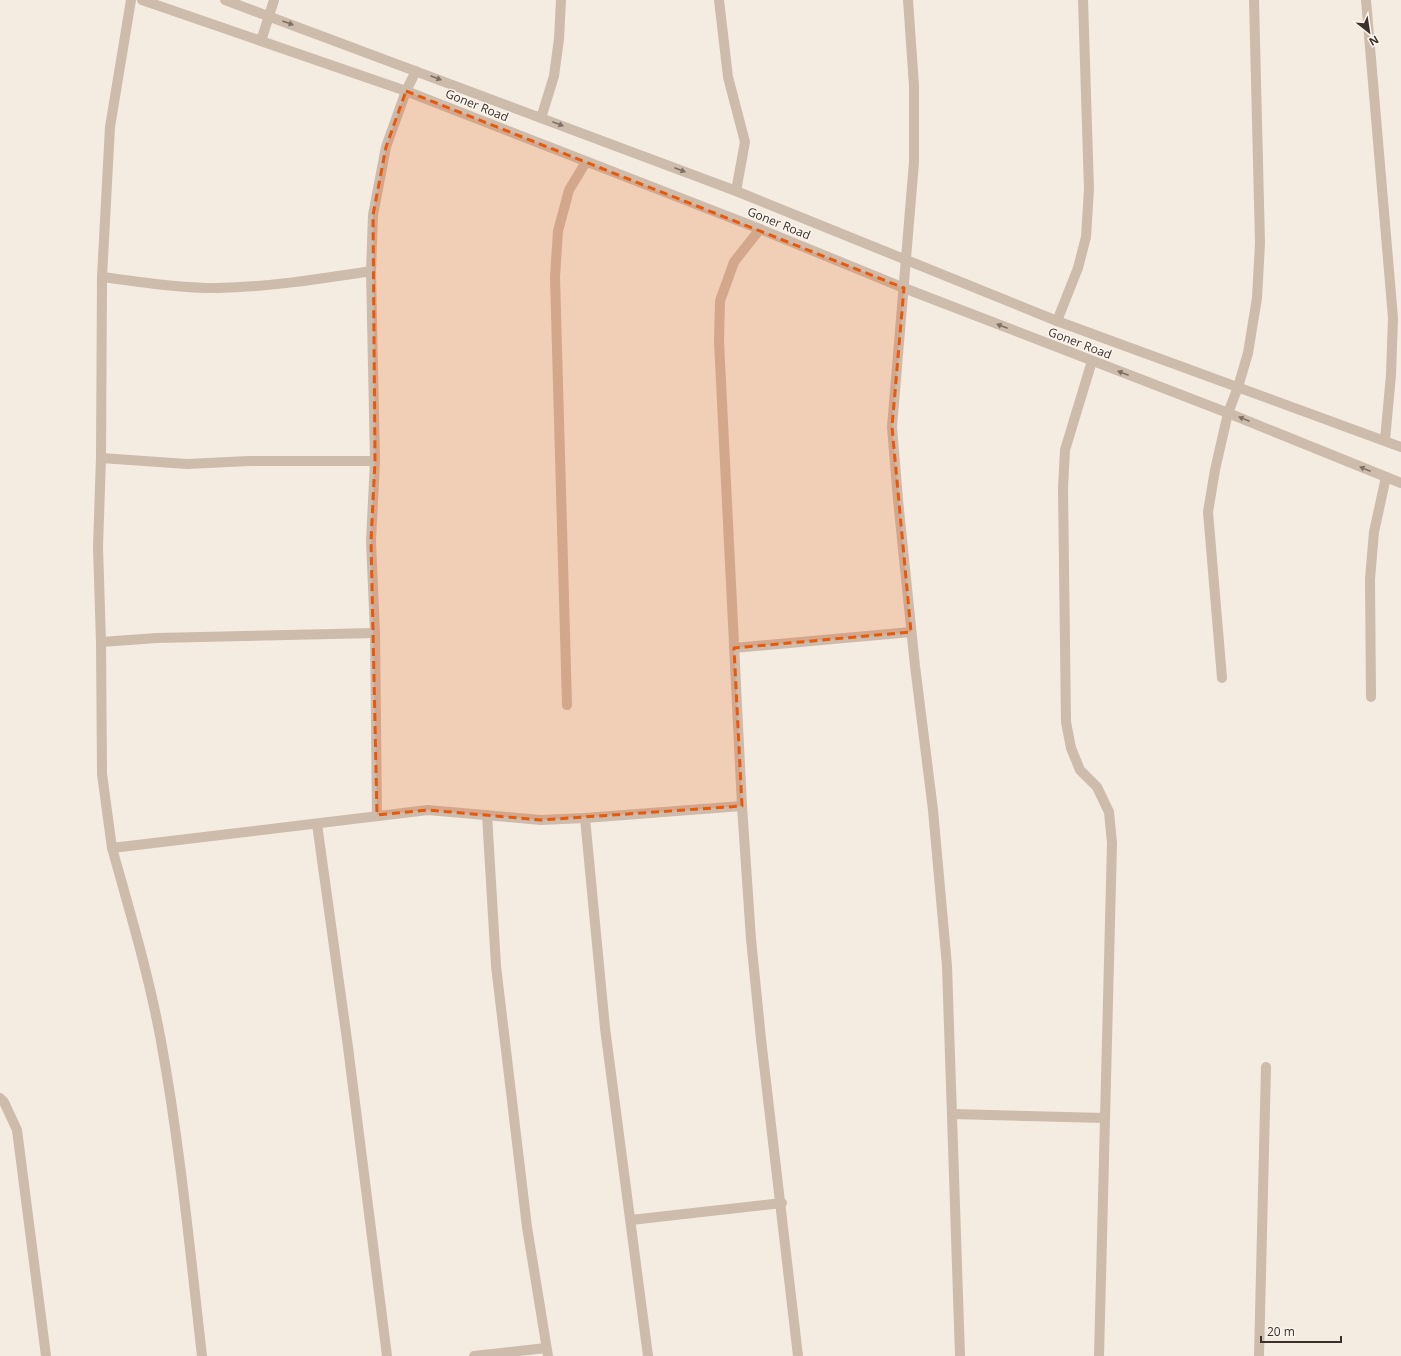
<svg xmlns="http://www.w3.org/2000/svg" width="1401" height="1356" font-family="'Open Sans',sans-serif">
<rect width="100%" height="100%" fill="#f4ebe1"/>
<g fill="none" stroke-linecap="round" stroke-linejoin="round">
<!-- minor -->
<g stroke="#cdbbac" stroke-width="10">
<polyline points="131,0 110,127 102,277 101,458 98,547 101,642 102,774 112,848 428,810 541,820 585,818 742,806"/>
<polyline points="142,0 406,91 760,229 904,288 1228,413 1401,483"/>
<polyline points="225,0 736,191 1057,321 1401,447"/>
<polyline points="719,0 728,77 745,142 736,191"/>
<polyline points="908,0 914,86 914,162 892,427 898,500 915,666 933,810 947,966 960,1356"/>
<polyline points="1366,0 1393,318 1391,375 1385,440"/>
<polyline points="261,41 274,0"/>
<polyline points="541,118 554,76 559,39 561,0"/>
<polyline points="760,229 734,262 720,301 719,341 742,806 751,939 761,1039 798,1356"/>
<path d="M102,277C140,282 179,288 217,288C269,287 320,279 371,271"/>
<polyline points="1057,321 1078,268 1086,237 1089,189 1083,0"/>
<polyline points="1092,361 1065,450 1063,488 1066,722 1071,748 1080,770 1097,787 1109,812 1112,843 1099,1356"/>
<polyline points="101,458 187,464 249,461 375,461"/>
<polyline points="101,642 157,638 375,633"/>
<polyline points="734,648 911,632"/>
<polyline points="1222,678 1208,512 1215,470 1228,413 1238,387 1248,353 1257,298 1260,243 1254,0"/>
<polyline points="1371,697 1370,579 1374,532 1386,477"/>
<polyline points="567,705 555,277 558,231 569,190 586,162"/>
<polyline points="377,815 375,633 371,541 375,461 371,271 373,215 386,147 406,91 416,71"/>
<polyline points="487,815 496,966 527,1227 548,1356"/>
<polyline points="585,818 605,1028 648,1356"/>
<polyline points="317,824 348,1047 387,1356"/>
<path d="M112,848C130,912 149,976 161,1041C180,1145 190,1251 202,1356"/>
<polyline points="0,1098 4,1102 17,1130 46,1356"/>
<polyline points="952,1114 1105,1118"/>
<polyline points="631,1220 782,1203"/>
<polyline points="474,1356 546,1348"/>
<polyline points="1259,1356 1266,1067"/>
</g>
</g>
<!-- one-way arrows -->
<defs><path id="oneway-solid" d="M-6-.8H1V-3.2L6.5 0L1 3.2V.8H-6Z"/></defs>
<g fill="#7d6f65">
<use href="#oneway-solid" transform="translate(288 23) rotate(20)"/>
<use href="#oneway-solid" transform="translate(436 78) rotate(21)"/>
<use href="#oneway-solid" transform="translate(558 124) rotate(21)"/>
<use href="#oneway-solid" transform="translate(680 170) rotate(21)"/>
<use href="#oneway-solid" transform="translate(1002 326) rotate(-159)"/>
<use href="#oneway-solid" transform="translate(1123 373) rotate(-159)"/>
<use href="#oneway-solid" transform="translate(1244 419) rotate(-158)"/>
<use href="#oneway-solid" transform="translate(1365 469) rotate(-158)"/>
</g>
<!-- marked area -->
<path fill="#e8590c" fill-opacity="0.2" stroke="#e8590c" stroke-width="3" stroke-dasharray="8 5" stroke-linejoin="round" d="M406,91L904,288L892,427L911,632L734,648L742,806L541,820L428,810L377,815L371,541L375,461L373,215L386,147Z"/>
<g text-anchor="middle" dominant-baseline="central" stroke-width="3" stroke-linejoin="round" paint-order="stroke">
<!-- street labels -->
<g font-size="12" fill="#3b302b" stroke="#fbf5ee">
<text transform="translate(477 105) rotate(22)">Goner Road</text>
<text transform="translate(779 223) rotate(22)">Goner Road</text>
<text transform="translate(1080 343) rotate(21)">Goner Road</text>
</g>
</g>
<!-- north arrow -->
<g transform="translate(1369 32) rotate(150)" stroke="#fbf5ee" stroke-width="3" paint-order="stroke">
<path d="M0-3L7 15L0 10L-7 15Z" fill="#3b302b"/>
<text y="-6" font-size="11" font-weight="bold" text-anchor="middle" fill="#3b302b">N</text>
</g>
<!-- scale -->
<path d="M1261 1336v6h80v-6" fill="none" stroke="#3b302b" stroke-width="2"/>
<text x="1267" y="1336" font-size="12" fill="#3b302b" stroke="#fbf5ee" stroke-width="3" paint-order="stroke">20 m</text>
</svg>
